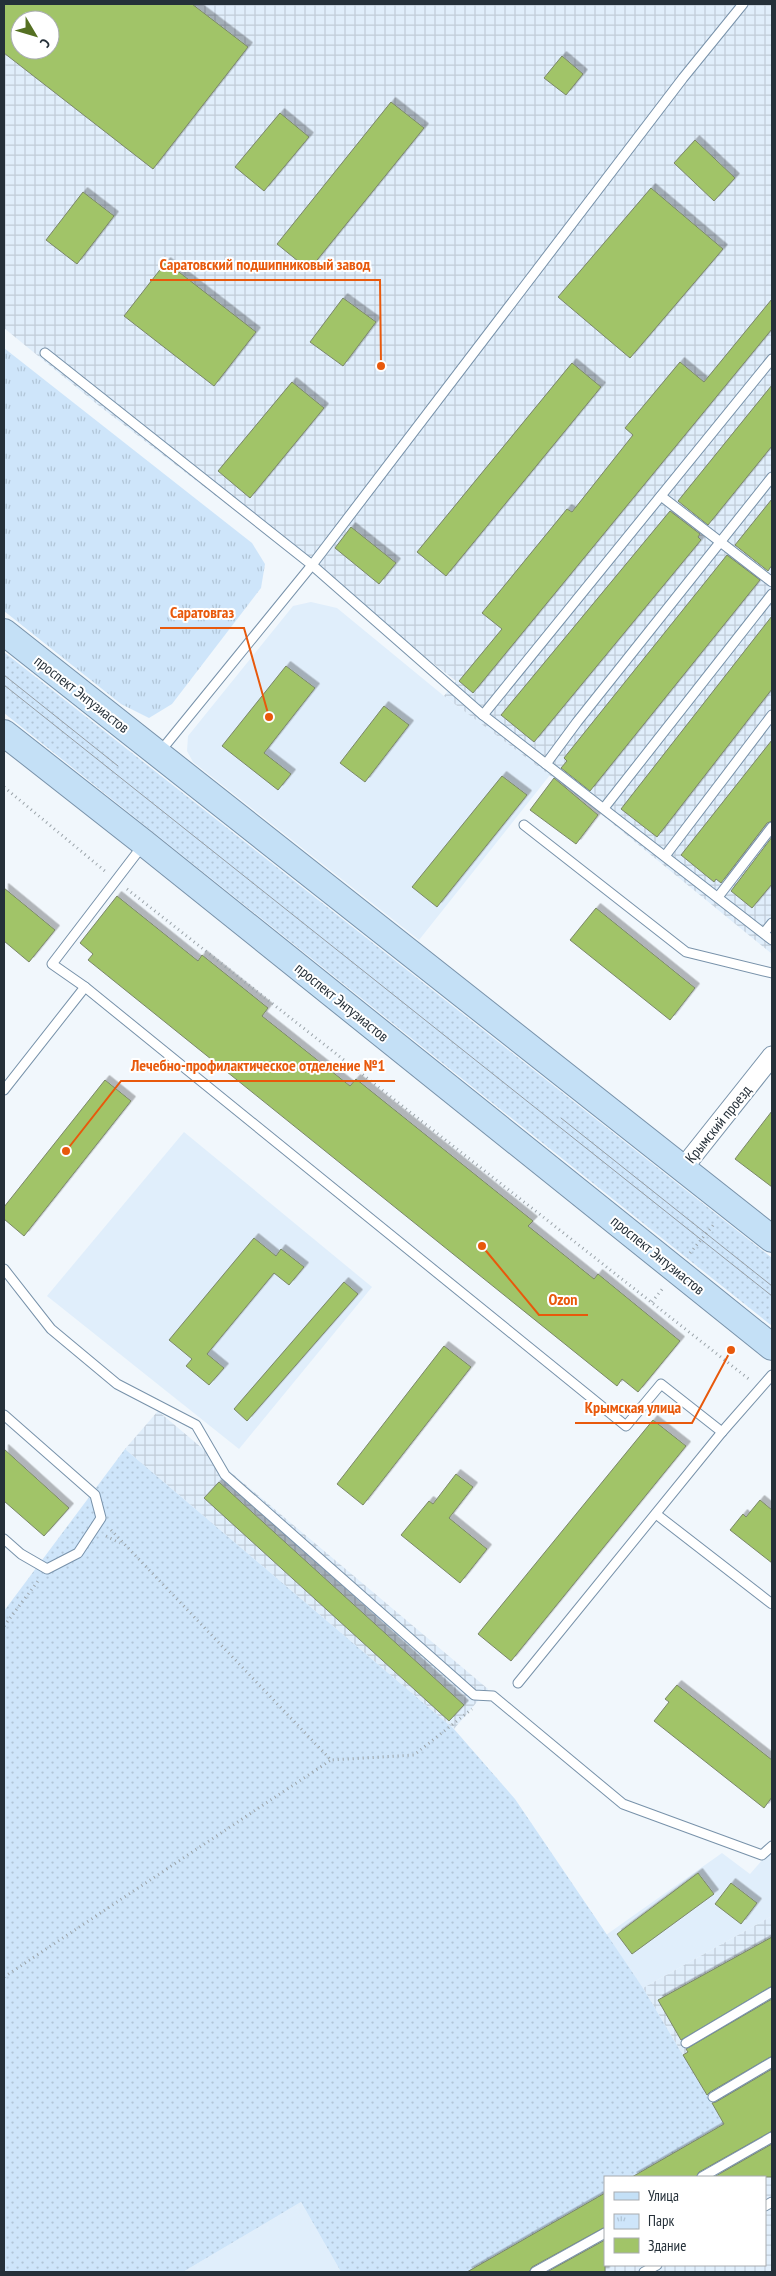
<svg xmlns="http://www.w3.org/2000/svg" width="776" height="2276" font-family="'PT Sans Narrow',sans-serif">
<defs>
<pattern id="industrial-grid" width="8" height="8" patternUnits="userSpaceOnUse" patternTransform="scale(1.25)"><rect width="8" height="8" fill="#e0eefb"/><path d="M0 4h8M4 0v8" fill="none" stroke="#c0ccd8"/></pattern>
<pattern id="grass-dots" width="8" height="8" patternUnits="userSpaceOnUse" patternTransform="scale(1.25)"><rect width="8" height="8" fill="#cee5fa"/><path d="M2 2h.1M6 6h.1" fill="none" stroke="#b1c5d7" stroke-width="1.8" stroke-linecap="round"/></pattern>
<pattern id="park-tufts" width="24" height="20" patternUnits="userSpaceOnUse" patternTransform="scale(1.25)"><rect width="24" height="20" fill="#cee5fa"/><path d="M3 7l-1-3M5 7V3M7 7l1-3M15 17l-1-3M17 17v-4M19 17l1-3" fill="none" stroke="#b1c5d7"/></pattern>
<filter id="shadow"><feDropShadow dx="4.5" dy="-4.5" stdDeviation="0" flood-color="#0004"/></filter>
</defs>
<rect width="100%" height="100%" fill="#f1f7fc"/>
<!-- built -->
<g fill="#e0eefb">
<polygon points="311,602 337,608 444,696 550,775 419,940 193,762 187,751 188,736 293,606"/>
<polygon points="184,1132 372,1287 239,1449 47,1296"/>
<polygon points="772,1849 772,1916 643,1988 606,1935 722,1853 750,1874"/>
<polygon points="301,2202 341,2272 183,2272"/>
</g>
<!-- industrial -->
<g fill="url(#industrial-grid)" fill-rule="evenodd">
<path d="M4,4H772V954L596,810L444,696L456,681L98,405L4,328ZM20,20H50V50H20Z"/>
<polygon points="158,1411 488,1689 454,1729 125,1449"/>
<polygon points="772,1916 772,2272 467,2272 605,2193 605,2265 765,2265 765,2177 632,2177 724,2124 643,1988"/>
</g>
<!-- grass -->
<g fill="url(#grass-dots)">
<polygon points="4,652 772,1258 772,1326 4,713"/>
<polygon points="125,1449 454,1729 515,1799 643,1988 724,2124 632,2177 605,2177 605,2193 467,2272 341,2272 301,2202 183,2272 4,2272 4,1611"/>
</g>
<!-- park -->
<polygon fill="url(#park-tufts)" points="4,348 252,543 265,564 261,588 172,704 149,718 121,704 4,611"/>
<!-- building -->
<g fill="#a1c468" stroke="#7b8769" fill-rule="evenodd" filter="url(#shadow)">
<path d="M4,4H192L248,47L153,169L4,53ZM20,20H50V50H20Z"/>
<polygon points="562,56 583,74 566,95 544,78"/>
<polygon points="391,102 424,128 309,270 277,244"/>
<polygon points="280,113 309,137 264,191 235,167"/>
<polygon points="695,140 735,178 714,201 674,163"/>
<polygon points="651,188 723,249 630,358 558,297"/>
<polygon points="83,192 114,216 77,264 46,240"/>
<polygon points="166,262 256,332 214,386 124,316"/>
<polygon points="343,298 376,322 343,366 310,342"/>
<polygon points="772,299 772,329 473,693 459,681 502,629 482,613 567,509 572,512 633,435 625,428 680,362 704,382"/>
<polygon points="572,363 601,387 446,576 417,552"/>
<polygon points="292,382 324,408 250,498 218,471"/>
<polygon points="772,385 772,446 708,525 678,501"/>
<polygon points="772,499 772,565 768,571 735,545"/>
<polygon points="670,511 700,534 698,537 701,540 534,742 501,715"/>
<polygon points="351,527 396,563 379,584 335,548"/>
<polygon points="727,555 760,580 590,791 561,768 567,761 564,758"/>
<polygon points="772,616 772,689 657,837 621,809"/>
<polygon points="286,666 315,688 264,753 291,774 278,790 222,746"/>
<polygon points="384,706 409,725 365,782 340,763"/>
<polygon points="772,740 772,821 767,823 721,883 716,879 714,882 681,855"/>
<polygon points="502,776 527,795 437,907 412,887"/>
<polygon points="554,778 598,815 576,844 530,810"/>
<polygon points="772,837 772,884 752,908 731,891"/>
<polygon points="4,888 55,930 29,962 4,941"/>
<polygon points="117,896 198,961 202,955 268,1008 262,1016 350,1086 356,1079 533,1221 528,1226 594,1279 598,1274 680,1341 638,1392 622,1379 617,1386 88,960 93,954 80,943"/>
<polygon points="596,908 695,988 670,1020 570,940"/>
<polygon points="105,1080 131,1101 24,1236 4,1219 4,1207"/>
<polygon points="772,1111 772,1187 735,1159"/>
<polygon points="254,1238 276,1256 281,1249 304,1267 289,1285 274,1273 207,1354 224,1368 209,1385 186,1366 192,1359 169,1340"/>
<polygon points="344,1282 358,1294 247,1421 234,1409"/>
<polygon points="444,1346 471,1367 363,1505 337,1484"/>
<polygon points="653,1420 686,1446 511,1661 478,1634"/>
<polygon points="4,1449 69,1508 44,1536 4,1501"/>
<polygon points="456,1474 473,1487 449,1518 487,1549 460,1583 401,1535 429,1501 433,1504"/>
<polygon points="219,1482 464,1705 449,1721 204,1498"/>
<polygon points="760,1500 772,1510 772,1563 730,1530 743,1514 746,1517"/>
<polygon points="677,1685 772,1760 772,1797 764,1808 654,1721 669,1702 665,1699"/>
<polygon points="698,1873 714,1894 632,1954 617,1934"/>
<polygon points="731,1883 757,1903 741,1924 715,1904"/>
<polygon points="772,1937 772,1986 681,2040 658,2000"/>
<polygon points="772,1999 772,2056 710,2092 707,2095 683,2055 688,2052 686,2049"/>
<polygon points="772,2069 772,2131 699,2172 696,2177 632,2177 724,2124 712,2103 716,2102"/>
<polygon points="772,2144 772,2177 714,2177"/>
<polygon points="605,2193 605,2227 532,2267 529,2272 467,2272"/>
<polygon points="605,2240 605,2272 547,2272"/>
</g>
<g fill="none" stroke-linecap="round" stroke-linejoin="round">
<!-- service casing -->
<g stroke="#7892aa" stroke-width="11">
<g id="service">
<polyline points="45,353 312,565 683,78 743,4"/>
<polyline points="661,496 772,582"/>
<polyline points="483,715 772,940"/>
<polyline points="159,753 312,565 483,715 772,359"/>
<polyline points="546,764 577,722 772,477"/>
<polyline points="604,808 772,594"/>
<polyline points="524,825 686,952 772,973"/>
<polyline points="143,845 52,964 85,987 626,1426 661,1384 722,1432"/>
<polyline points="665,856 772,715"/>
<polyline points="718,897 772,827"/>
<polyline points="764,933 772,923"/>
<polyline points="4,1090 85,987"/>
<polyline points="4,1269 51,1329 117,1384 196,1425 225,1475 474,1695 493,1696 623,1804 762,1855 772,1846"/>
<polyline points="4,1415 95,1495 101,1518 78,1553 47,1569 21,1554 4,1539"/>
<polyline points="656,1514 772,1604"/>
<polyline points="518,1683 722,1432 772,1375"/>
<polyline points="686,2043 772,1992"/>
<polyline points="713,2097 772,2062"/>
<polyline points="702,2177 772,2137"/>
<polyline points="765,2206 772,2202"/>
<polyline points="535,2272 605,2233"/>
<polyline points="644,2272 657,2265"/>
</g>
</g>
<!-- minor casing -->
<g stroke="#7892aa" stroke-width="21">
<polyline id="minor" points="683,1168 772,1056"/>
</g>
<!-- secondary casing -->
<g stroke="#7892aa" stroke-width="28">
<g id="secondary">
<polyline points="4,632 772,1239"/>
<polyline points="4,733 144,843 772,1347"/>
</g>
</g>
<!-- path -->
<g stroke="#9ca5ab" stroke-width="3" stroke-dasharray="1 4" stroke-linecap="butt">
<polyline points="4,787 106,872"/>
<polyline points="127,889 750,1380"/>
<polyline points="690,1253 715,1223"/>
<polyline points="652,1302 663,1288"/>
<polyline points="111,1530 331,1760 414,1755 472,1709"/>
<polyline points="106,1536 120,1543"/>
<polyline points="4,1626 38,1581"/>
<polyline points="4,1977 331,1760"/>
</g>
<!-- service -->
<use href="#service" stroke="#fff" stroke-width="9"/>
<!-- minor -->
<use href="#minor" stroke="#fff" stroke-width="19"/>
<!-- secondary -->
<use href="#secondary" stroke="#c4e0f6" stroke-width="26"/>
<!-- tram -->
<g stroke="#959da4" stroke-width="1">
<polyline points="4,675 118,766"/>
<polyline points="4,685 772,1296"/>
<polyline points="561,1118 772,1286"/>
</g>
</g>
<g text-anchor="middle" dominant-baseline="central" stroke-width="4" stroke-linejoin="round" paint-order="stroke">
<!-- street labels -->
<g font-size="15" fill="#253039" stroke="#fff">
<text transform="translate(82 694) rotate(38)">проспект Энтузиастов</text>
<text transform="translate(342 1002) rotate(39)">проспект Энтузиастов</text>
<text transform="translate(718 1124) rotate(-51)">Крымский проезд</text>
<text transform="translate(658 1255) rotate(39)">проспект Энтузиастов</text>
</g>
</g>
<!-- callouts -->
<path fill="none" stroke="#e8590c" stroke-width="2" d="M381 366L380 280H150M269 717L244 628H160M66 1151L121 1081H395M482 1246L539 1315H588M731 1350L692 1423H575"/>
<g fill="#e8590c" stroke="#fff" stroke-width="2">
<circle cx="381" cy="366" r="5"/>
<circle cx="269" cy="717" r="5"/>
<circle cx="66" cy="1151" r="5"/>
<circle cx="482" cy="1246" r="5"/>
<circle cx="731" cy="1350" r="5"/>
</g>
<g font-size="16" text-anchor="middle" font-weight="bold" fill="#e8590c" stroke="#fff" stroke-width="4" stroke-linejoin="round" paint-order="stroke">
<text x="265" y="270">Саратовский подшипниковый завод</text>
<text x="202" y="618">Саратовгаз</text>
<text x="258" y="1071">Лечебно-профилактическое отделение №1</text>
<text x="563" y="1305">Ozon</text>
<text x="633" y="1413">Крымская улица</text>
</g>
<!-- border -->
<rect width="776" height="2276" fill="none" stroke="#253039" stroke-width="10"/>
<!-- legend -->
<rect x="604" y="2176" width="162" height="90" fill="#ffffff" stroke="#a8acb0"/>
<rect x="614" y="2192" width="25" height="8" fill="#c4e0f6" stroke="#a8acb0"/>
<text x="648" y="2201" font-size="15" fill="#253039">Улица</text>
<rect x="614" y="2214" width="25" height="15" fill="url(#park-tufts)" stroke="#a8acb0"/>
<text x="648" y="2226" font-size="15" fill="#253039">Парк</text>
<rect x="614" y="2238" width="25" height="15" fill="#a1c468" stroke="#a8acb0"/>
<text x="648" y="2251" font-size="15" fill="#253039">Здание</text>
<!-- north arrow -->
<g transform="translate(35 35) rotate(128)"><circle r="24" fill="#ffffff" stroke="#a8acb0"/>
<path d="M0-4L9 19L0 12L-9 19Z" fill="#557022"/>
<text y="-8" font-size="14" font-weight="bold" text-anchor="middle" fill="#253039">С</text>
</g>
</svg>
